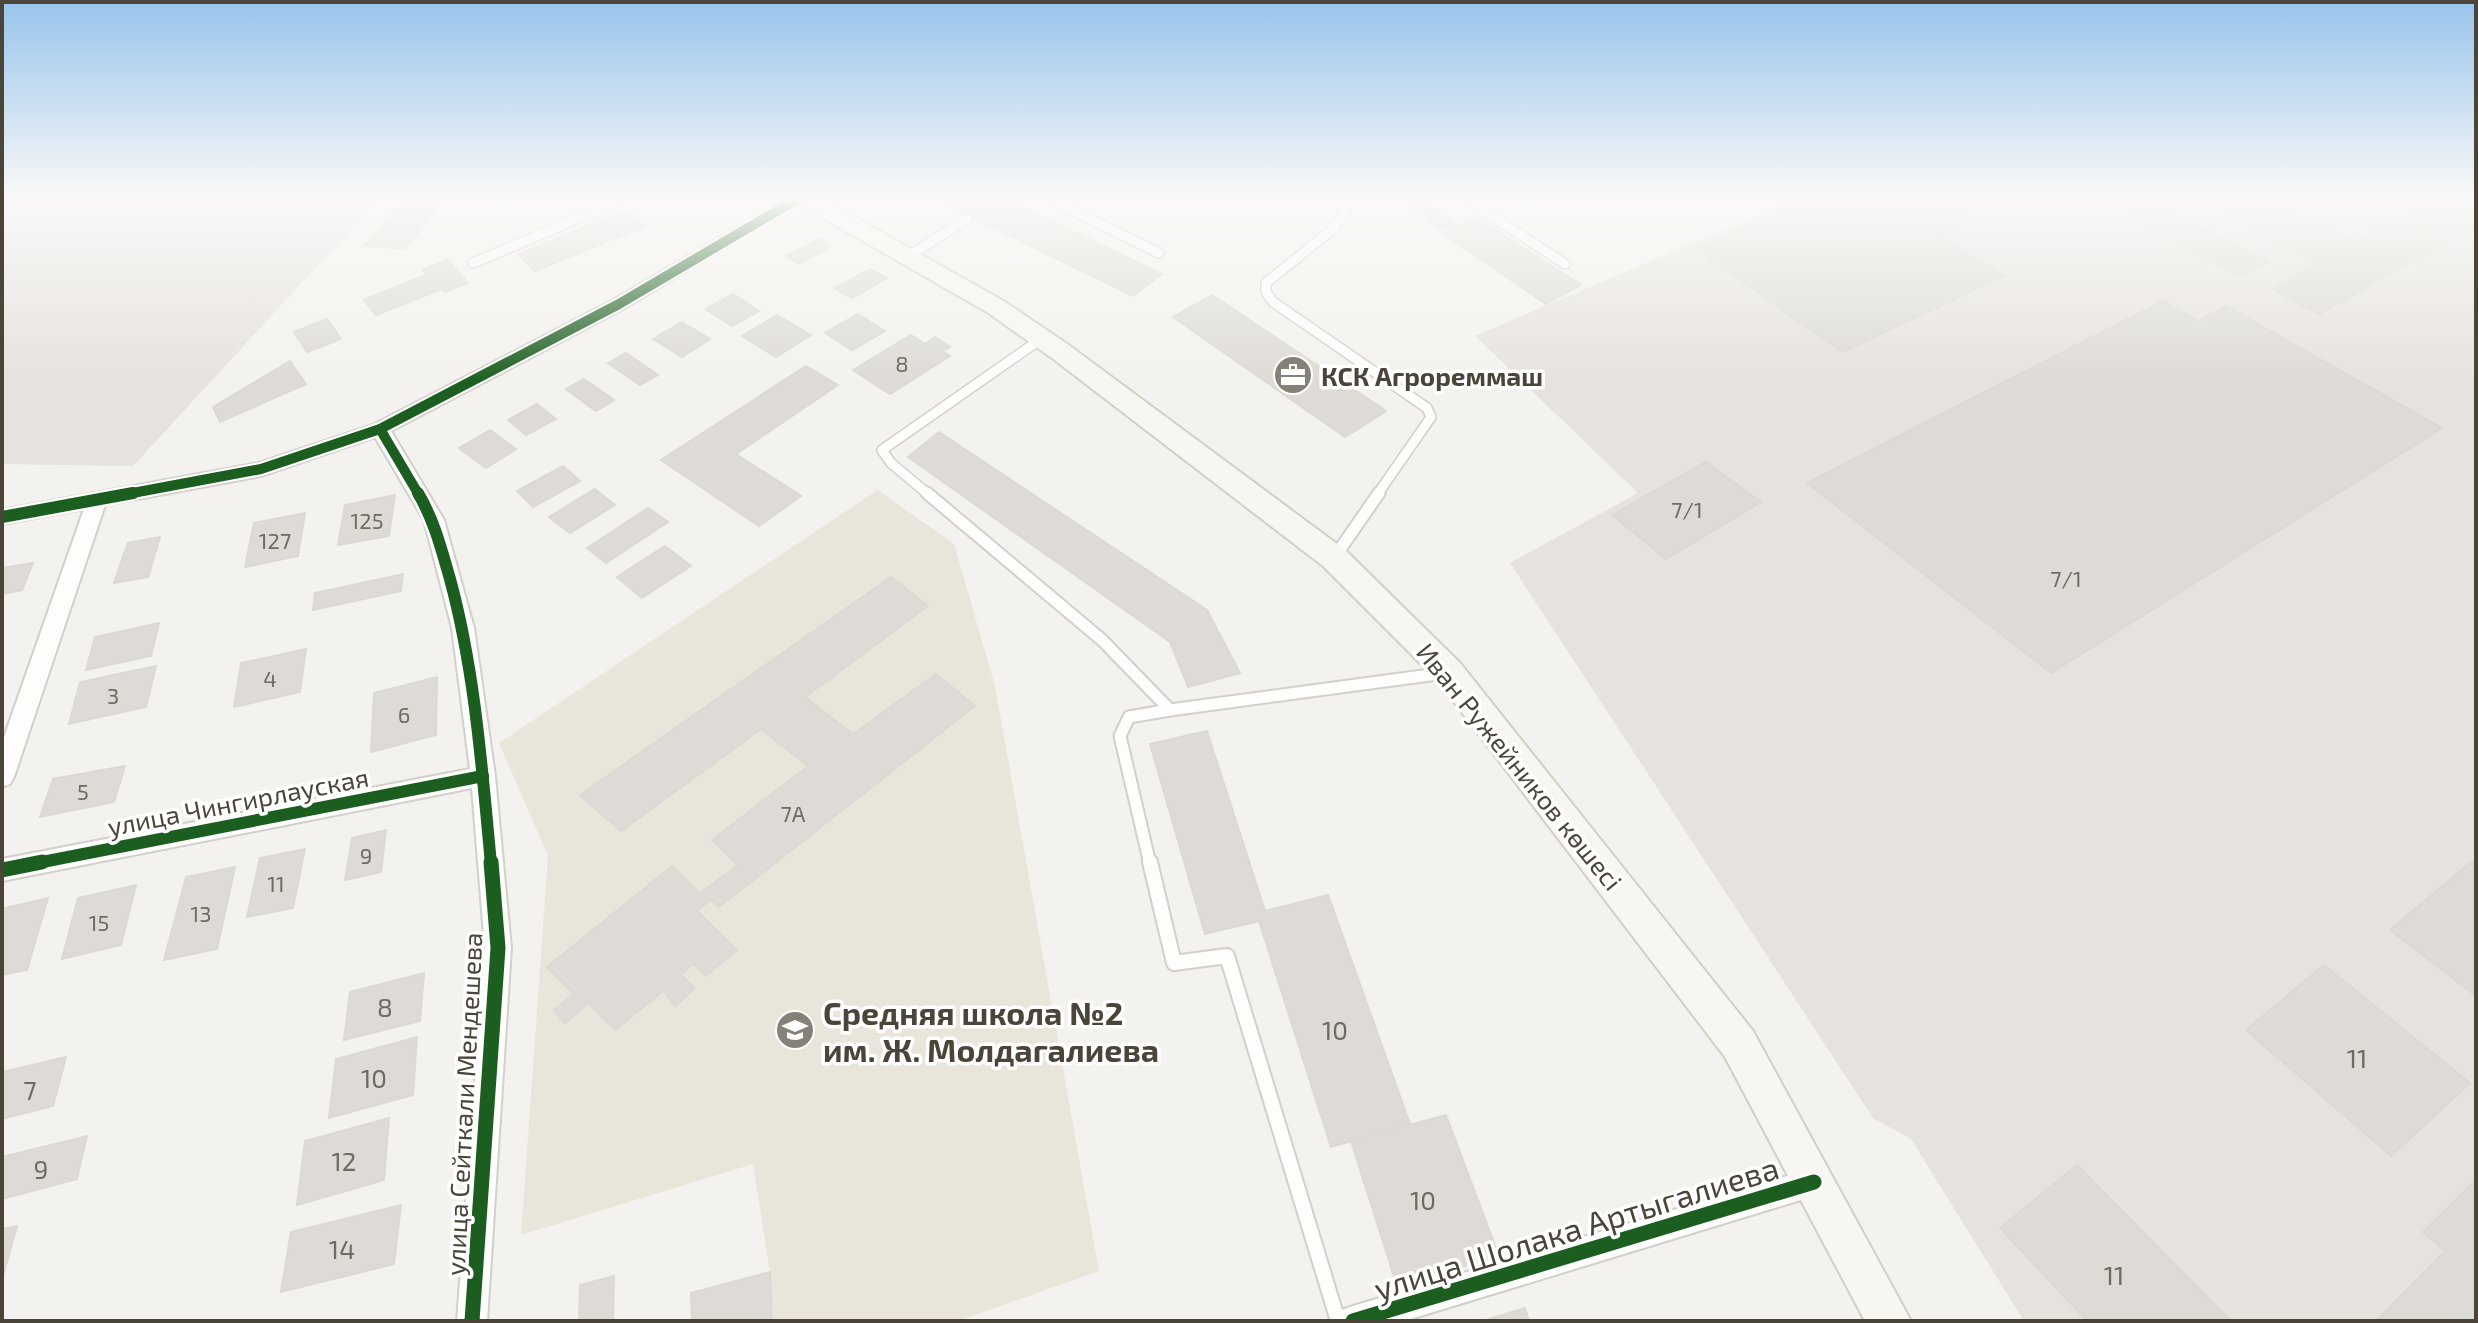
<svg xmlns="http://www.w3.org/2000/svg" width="2478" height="1323" font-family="'Exo 2',sans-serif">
<rect width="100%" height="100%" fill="#f4f2ee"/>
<!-- industrial -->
<g fill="#e6e2de">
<polygon points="2,197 381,197 133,466 2,464"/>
<polygon points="1801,197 2476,197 2476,1321 2024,1321 1911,1139 1873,1118 1510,563 1638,493 1475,336"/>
</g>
<!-- education -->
<polygon fill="#eae5da" points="878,490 954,544 995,686 1099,1271 958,1321 773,1321 770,1272 753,1164 521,1235 548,856 499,743"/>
<!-- building -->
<g fill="#dedbd6" stroke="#dcd9d4" stroke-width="2">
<polygon points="960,197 1016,197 1009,201 1022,207 990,226 947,205"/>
<polygon points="1428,197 1424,199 1456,225 1440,230 1400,198"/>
<polygon points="1822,197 1937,197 1973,219 1937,235 2004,276 1842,352 1696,249"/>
<polygon points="2094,197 2165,197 2154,202 2267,262 2241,277"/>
<polygon points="2189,197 2264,197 2354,242 2400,217 2448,241 2319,314 2272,289 2317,264"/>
<polygon points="2371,197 2447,197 2476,211 2476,229 2460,239"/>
<polygon points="403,202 442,204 405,249 364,246"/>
<polygon points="1022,207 1162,274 1133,296 990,226"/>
<polygon points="627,210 645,226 535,271 518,254"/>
<polygon points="1477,218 1581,285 1546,304 1443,234"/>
<polygon points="819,239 831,246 799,264 786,256"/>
<polygon points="448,260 468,283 445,292 442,289 376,315 364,300 426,275 422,270"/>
<polygon points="870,269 887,278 852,298 835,288"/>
<polygon points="733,294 759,311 732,326 706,309"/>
<polygon points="1212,295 1386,411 1345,437 1173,317"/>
<polygon points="2163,301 2199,321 2226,306 2442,428 2051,673 1807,483"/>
<polygon points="858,314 885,331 852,350 825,333"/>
<polygon points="777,315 811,335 776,357 742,336"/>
<polygon points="327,319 341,339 307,352 294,332"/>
<polygon points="682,322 710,339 682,357 653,339"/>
<polygon points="911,335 925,344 935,337 950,347 942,351 950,356 890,394 853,370"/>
<polygon points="626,353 658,375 640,385 608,363"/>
<polygon points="290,361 306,384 220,422 213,407"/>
<polygon points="806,366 838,385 736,454 801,496 759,526 661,460"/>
<polygon points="584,379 614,400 596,411 566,389"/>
<polygon points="537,404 556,419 526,435 508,420"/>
<polygon points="490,430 516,449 486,468 459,448"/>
<polygon points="939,432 1207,610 1240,673 1188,687 1170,642 908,457"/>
<polygon points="1706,462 1761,502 1666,559 1612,515"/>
<polygon points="563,466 580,481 533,507 517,491"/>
<polygon points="595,489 615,505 570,533 549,517"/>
<polygon points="395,495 389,536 338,545 345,505"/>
<polygon points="648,508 668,522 606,563 587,548"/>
<polygon points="305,513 298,556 245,567 254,523"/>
<polygon points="160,537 148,577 114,583 128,543"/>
<polygon points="665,546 691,566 642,598 617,577"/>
<polygon points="33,563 22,590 2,594 2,568"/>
<polygon points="403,574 401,591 313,610 315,593"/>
<polygon points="891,577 928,606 805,697 853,734 936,674 975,706 719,907 711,899 697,911 737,950 706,976 693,964 681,975 695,988 675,1006 663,991 615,1030 588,1003 565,1023 554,1010 574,994 547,967 672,866 700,893 738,865 712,840 808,766 761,729 621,831 580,795"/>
<polygon points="159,623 151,656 86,670 95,637"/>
<polygon points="306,649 300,692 234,707 241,663"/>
<polygon points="156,666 146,707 69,724 80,682"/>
<polygon points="437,677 436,735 371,752 374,693"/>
<polygon points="1207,731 1265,911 1328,895 1410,1124 1331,1147 1259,921 1205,934 1150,744"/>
<polygon points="125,766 114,802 40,817 53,779"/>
<polygon points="386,830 381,872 345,880 352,838"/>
<polygon points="305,849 293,908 247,917 260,858"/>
<polygon points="2476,858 2476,996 2390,930"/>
<polygon points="235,867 217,949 164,960 186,877"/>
<polygon points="136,885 121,945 62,959 78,898"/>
<polygon points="48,898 27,970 2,975 2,918 5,908"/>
<polygon points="2324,965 2470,1083 2391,1156 2246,1030"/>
<polygon points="424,973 420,1021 344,1040 350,992"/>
<polygon points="417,1037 413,1095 329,1118 336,1059"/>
<polygon points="66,1057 53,1106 2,1119 2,1072"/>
<polygon points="1446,1115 1499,1256 1397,1286 1351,1141"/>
<polygon points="389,1118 384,1180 297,1205 305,1141"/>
<polygon points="87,1136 77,1179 2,1199 2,1157"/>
<polygon points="2077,1165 2231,1321 2087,1321 2000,1228"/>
<polygon points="2476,1180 2476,1321 2376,1321 2445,1251 2423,1232"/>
<polygon points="401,1205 394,1264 281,1292 291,1232"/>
<polygon points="17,1226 3,1276 2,1277 2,1229"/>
<polygon points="770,1272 772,1321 692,1321 691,1293"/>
<polygon points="614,1276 613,1321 579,1321 580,1285"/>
<polygon points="1525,1308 1529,1321 1483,1321"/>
</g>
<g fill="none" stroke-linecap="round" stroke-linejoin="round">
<!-- lane-far2 casing -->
<g stroke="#d2d0cb" stroke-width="12">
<g id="lane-far2">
<polyline points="1045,197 1159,253"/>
<polyline points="1354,197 1334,228 1266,283 1266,292 1273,302 1427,408 1431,417 1377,495"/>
<polyline points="1463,197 1565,264"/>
<polyline points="907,257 967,219"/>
<polyline points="473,263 629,197"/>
<polyline points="929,495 891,463 882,450 1041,339"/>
</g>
</g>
<!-- lane-far1 casing -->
<g stroke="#d2d0cb" stroke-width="15">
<g id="lane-far1">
<polyline points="927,493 1102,640 1170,710 1445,673"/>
<polyline points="1334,558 1379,493"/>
<polyline points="1150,864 1120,736 1129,717 1170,710"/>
</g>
</g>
<!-- lane casing -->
<g stroke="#d2d0cb" stroke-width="18">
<polyline id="lane" points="1150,862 1174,963 1227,956 1338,1321"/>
</g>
<!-- street casing -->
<g stroke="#d2d0cb" stroke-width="4">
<g id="street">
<polygon points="789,197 805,199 625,308 391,431 444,520 474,628 495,776 511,948 487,1321 457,1321 485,948 472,788 2,881 2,859 470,769 452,628 424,520 375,437 261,476 105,505 14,777 10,784 2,787 2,743 84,509 2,524 2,510 259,463 373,425 613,300"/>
<polygon points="1814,1168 1824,1172 1828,1182 1824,1192 1814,1196 1404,1321 1338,1321 1342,1310 1353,1306"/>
</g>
</g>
<!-- secondary casing -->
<g stroke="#d3cfc5" stroke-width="4">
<polygon id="secondary" points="787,197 823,199 1005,302 1070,346 1345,550 1460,663 1753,1031 1911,1321 1865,1321 1725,1057 1438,681 1323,566 1052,358 987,312 807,209 789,204"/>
</g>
<!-- lane-far2 -->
<use href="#lane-far2" stroke="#fdfdfc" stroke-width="9"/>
<!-- lane-far1 -->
<use href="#lane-far1" stroke="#fdfdfc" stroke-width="11"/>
<!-- lane -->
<use href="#lane" stroke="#fdfdfc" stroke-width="14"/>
<!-- street -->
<use href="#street" fill="#fdfdfc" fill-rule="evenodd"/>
<!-- secondary -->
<use href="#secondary" fill="#f7f6f1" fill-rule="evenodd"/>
<!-- cycleway-far2 casing -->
<g stroke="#fff" stroke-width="14">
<g id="cycleway-far2">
<polyline points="380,429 419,495"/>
<polyline points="122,495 261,469 380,429 619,304 797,199"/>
</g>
</g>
<!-- cycleway-far1 casing -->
<g stroke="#fff" stroke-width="17">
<g id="cycleway-far1">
<path d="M418,493C434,520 441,548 450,579C475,671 482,769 491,864"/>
<polyline points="2,517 133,493"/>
<polyline points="32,864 483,776"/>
</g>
</g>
<!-- cycleway casing -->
<g stroke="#fff" stroke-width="20">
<g id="cycleway">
<polyline points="2,870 42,862"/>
<polyline points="472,1321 498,948 491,862"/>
<polyline points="1353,1321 1814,1182"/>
</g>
</g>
<!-- cycleway-far2 -->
<use href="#cycleway-far2" stroke="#1b5e20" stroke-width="10"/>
<!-- cycleway-far1 -->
<use href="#cycleway-far1" stroke="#1b5e20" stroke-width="12"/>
<!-- cycleway -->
<use href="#cycleway" stroke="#1b5e20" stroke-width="15"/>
</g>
<!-- sky -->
<linearGradient id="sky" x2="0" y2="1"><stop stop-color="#98c4ec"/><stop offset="0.52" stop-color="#faf9f7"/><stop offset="1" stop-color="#faf9f7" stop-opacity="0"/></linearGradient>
<rect width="2478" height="382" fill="url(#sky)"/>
<!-- icons -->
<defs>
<g id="office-disc" transform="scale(2)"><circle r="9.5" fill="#868178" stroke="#fff"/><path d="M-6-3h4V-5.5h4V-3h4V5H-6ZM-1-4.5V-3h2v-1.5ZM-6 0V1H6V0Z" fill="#fff"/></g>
<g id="school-disc" transform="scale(2)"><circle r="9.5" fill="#868178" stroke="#fff"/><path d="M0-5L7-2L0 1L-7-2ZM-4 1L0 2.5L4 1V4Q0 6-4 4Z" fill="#fff"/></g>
</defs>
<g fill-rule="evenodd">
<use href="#office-disc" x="1293" y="375"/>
<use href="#school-disc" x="795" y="1030"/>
</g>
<g text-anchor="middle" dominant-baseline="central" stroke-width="7" stroke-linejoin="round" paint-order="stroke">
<!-- number labels -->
<g font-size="22" fill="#706a61">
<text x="902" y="363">8</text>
<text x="1687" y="509">7/1</text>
<text x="367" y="520">125</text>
<text x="275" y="540">127</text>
<text x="2066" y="578">7/1</text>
<text x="270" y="678">4</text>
<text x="113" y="695">3</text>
<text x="404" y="714">6</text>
<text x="83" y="791">5</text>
<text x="793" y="813">7А</text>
<text x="366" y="855">9</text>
<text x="276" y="883">11</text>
<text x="201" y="913">13</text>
<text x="99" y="922">15</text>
</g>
<!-- poi labels -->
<g font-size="26" font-weight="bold" fill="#4b4439" stroke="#fff" text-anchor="start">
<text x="1321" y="375">КСК Агрореммаш</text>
</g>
<!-- street labels -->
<g font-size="26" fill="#4b4439" stroke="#fff">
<text transform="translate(1520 766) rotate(51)">Иван Ружейников көшесі</text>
<text transform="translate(238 801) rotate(-11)">улица Чингирлауская</text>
<text transform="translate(463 1104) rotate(-87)">улица Сейткали Мендешева</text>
</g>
<!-- near-number labels -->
<g font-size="26" fill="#706a61">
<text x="385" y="1006">8</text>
<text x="1335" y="1029">10</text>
<text x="2357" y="1057">11</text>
<text x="374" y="1077">10</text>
<text x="30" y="1089">7</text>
<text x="344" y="1160">12</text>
<text x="41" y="1168">9</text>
<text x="1423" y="1199">10</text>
<text x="342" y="1248">14</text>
<text x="2114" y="1274">11</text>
</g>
<!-- near-poi labels -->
<g font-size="32" font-weight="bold" fill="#4b4439" stroke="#fff" text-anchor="start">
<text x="823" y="1012">Средняя школа №2<tspan x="823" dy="37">им. Ж. Молдагалиева</tspan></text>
</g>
<!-- near-street labels -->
<g font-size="32" fill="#4b4439" stroke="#fff">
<text transform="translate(1576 1227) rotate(-17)">улица Шолака Артыгалиева</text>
</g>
</g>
<!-- border -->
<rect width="2478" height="1323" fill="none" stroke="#4b4439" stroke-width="8"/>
</svg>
